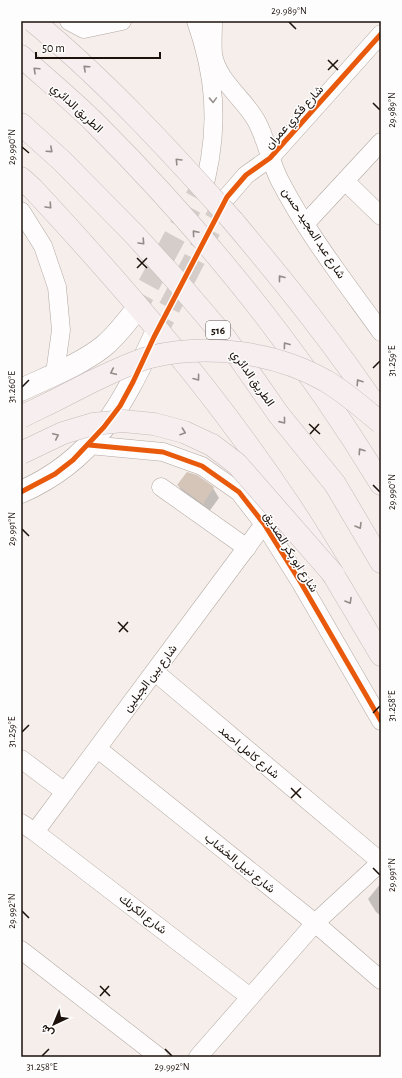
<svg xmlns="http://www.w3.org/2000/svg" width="402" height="1078" font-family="'Alegreya Sans',Vazirmatn,sans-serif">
<rect width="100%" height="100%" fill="#f6eeea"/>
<!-- shadow -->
<g fill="#0003">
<polygon points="197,476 213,488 219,498 208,513 184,495 178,485"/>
<polygon points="381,883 381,916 376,912 368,899"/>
</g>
<!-- building -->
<polygon fill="#d4c5b8" points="187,472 197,475 214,487 203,504 177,485"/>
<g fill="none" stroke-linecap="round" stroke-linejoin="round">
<!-- tertiary-tunnel -->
<g stroke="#d5cdc9" stroke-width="22" stroke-dasharray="22 11" stroke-linecap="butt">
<polyline points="133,314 206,179"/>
<polyline points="154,337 227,197"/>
</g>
<!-- minor casing -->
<g stroke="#b1a8a2" stroke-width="19">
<g id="minor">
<polyline points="69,21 84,29 122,21"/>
<path d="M196,21C215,75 219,123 206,179"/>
<path d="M213,21C213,32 212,44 213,54C217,81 245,99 257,122C267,141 270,162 280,181C308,235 346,283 381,332"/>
<polyline points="345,181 381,216"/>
<polyline points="227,197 246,175 270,158 381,34"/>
<polyline points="21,211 43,246 57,287 61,330 55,373"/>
<polyline points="305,224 381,142"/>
<polyline points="89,445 163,452 202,466 239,492 264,524 301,583 381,721"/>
<polyline points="161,487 247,548"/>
<polyline points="155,672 381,862"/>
<polyline points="98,749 315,923 381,980"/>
<polyline points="21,759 65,792"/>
<polyline points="21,823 35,832 250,997"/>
<polyline points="35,832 264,524"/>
<polyline points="21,950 159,1057"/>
<polyline points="198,1057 315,923 381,862"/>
</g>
</g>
<!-- tertiary casing -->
<g stroke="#b1a8a2" stroke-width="23">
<g id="tertiary">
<path d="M21,390C48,377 80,365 104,346C115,337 124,325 133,314"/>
<path d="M21,492C94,460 122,406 154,337"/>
</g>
</g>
<!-- motorway casing -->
<g stroke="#c7bbbb" stroke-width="23">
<g id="motorway">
<path d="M21,56C46,79 73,101 97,125C205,233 302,354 381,484"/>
<polyline points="21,124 62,161 133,233 174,278 226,339 279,415 335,484 381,562"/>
<path d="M21,178L33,189C127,290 217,395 293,510C324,558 352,606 381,655"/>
<path d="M233,221C285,283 336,346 381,414"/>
</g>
</g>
<!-- minor -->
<use href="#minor" stroke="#fefcfc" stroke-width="18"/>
<!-- tertiary -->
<use href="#tertiary" stroke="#fefcfc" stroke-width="22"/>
<!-- motorway -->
<use href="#motorway" stroke="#f6eeef" stroke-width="22"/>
<!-- motorway-bridge casing -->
<g stroke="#c7bbbb" stroke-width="23" stroke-linecap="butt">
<g id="motorway-bridge">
<path d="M33,21C106,81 170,151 233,221"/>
<path d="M21,417C44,406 68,394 91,382C110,373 130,363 150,357C207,343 275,352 326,381C346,393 363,408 381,423"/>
<polyline points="21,453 63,433 93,424 123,421 154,424 184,432 212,445 237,464 334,575"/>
</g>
</g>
<!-- motorway-bridge -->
<use href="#motorway-bridge" stroke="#f6eeef" stroke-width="22"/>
<!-- cycleway casing -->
<g stroke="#fdfdfd" stroke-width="8">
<g id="cycleway">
<polyline points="89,445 163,452 202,466 239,492 264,524 301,583 381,721"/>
<polyline points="21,492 55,474 73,460 104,427 120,406 133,382 154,337 227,197 246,175 270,158 381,34"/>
</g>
</g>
<!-- cycleway -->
<use href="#cycleway" stroke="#e8590c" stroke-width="5"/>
</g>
<!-- one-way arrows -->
<defs><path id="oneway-chevron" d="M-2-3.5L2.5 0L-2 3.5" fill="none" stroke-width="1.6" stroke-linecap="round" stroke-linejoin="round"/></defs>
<g stroke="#948b88">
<use href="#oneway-chevron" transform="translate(86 68) rotate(-138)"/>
<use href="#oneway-chevron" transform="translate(36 70) rotate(-137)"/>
<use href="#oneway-chevron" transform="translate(50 150) rotate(42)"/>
<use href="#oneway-chevron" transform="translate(178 161) rotate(-134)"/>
<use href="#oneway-chevron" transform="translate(49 206) rotate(47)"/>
<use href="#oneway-chevron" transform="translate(195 233) rotate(-131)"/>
<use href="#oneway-chevron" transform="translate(142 242) rotate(47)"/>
<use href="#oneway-chevron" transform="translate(281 278) rotate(-128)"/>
<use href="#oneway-chevron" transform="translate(286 345) rotate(-126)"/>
<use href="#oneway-chevron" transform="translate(113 372) rotate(155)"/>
<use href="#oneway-chevron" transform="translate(197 378) rotate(53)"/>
<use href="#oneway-chevron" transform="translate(359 382) rotate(-123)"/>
<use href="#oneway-chevron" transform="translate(283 421) rotate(51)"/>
<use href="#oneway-chevron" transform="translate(183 432) rotate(19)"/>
<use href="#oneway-chevron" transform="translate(56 436) rotate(-25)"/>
<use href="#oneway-chevron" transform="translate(361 451) rotate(-124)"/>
<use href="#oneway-chevron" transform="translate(359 526) rotate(59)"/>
<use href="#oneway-chevron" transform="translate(349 601) rotate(60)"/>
</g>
<use stroke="#989290" href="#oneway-chevron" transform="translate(213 100) rotate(88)"/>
<!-- ticks -->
<path fill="none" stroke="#1c110b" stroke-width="1.5" d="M289,22L296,29M328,60L338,70M328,70L338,60M373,103L380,110M22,147L29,153M137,258L147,268M137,268L147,258M373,368L380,361M22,387L29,380M309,424L320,434M310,434L319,424M373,485L380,492M22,529L29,536M118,622L128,632M119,632L128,622M373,713L380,706M22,732L29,725M291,788L301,798M291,798L301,788M373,868L380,875M22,911L29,918M100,986L110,996M100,996L109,986M165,1049L172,1056M42,1056L49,1049"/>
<g text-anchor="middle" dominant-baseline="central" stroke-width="3" stroke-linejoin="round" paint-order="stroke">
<!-- shield labels -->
<rect fill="#fdfdfd" stroke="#605854" stroke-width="1" x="206" y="321" width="24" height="18" rx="3"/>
<g font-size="11" font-weight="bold" fill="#1c110b">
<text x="218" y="330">516</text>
</g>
<!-- street labels -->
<g font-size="12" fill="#1c110b" stroke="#fdfdfd">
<text transform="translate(77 108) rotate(43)">الطريق الدائري</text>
<text transform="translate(294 117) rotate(-48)">شارع فكري عمران</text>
<text transform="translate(314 233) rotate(57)">شارع عبد المجيد حسن</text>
<text transform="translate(253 378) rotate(55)">الطريق الدائري</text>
<text transform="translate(291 552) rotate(58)">شارع ابو بكر الصديق</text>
<text transform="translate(150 678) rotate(-53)">شارع بين الجبلين</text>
<text transform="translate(249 752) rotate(40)">شارع كامل احمد</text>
<text transform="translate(240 863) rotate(39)">شارع نبيل الخشاب</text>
<text transform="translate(143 914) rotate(38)">شارع الكرنك</text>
</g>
</g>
<!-- border -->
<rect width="402" height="1078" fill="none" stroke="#fdfdfd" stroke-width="44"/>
<!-- north arrow -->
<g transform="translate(54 1024) rotate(224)" stroke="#fdfdfd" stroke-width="3" paint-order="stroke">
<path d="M0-3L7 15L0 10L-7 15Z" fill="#1c110b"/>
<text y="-6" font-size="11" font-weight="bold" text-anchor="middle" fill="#1c110b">ش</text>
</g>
<!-- scale -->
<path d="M36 52v6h124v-6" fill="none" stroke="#1c110b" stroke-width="2"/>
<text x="42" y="52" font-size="12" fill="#1c110b" stroke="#fdfdfd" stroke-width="3" paint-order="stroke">50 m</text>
<rect x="22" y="22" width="358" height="1034" fill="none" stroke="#1c110b" stroke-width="1.5"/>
<g font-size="10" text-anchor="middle" fill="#1c110b">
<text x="289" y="14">29.989°N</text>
<text transform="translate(391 110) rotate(-90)" y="4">29.989°N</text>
<text transform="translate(11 147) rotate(-90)" y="4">29.990°N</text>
<text transform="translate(391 361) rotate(-90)" y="4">31.259°E</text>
<text transform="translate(11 387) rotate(-90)" y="4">31.260°E</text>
<text transform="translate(391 492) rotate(-90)" y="4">29.990°N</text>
<text transform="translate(11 529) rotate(-90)" y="4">29.991°N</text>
<text transform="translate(391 706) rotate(-90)" y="4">31.258°E</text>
<text transform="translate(11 732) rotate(-90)" y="4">31.259°E</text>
<text transform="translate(391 875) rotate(-90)" y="4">29.991°N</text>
<text transform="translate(11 911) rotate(-90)" y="4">29.992°N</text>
<text x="42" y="1070">31.258°E</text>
<text x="172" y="1070">29.992°N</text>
</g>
</svg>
